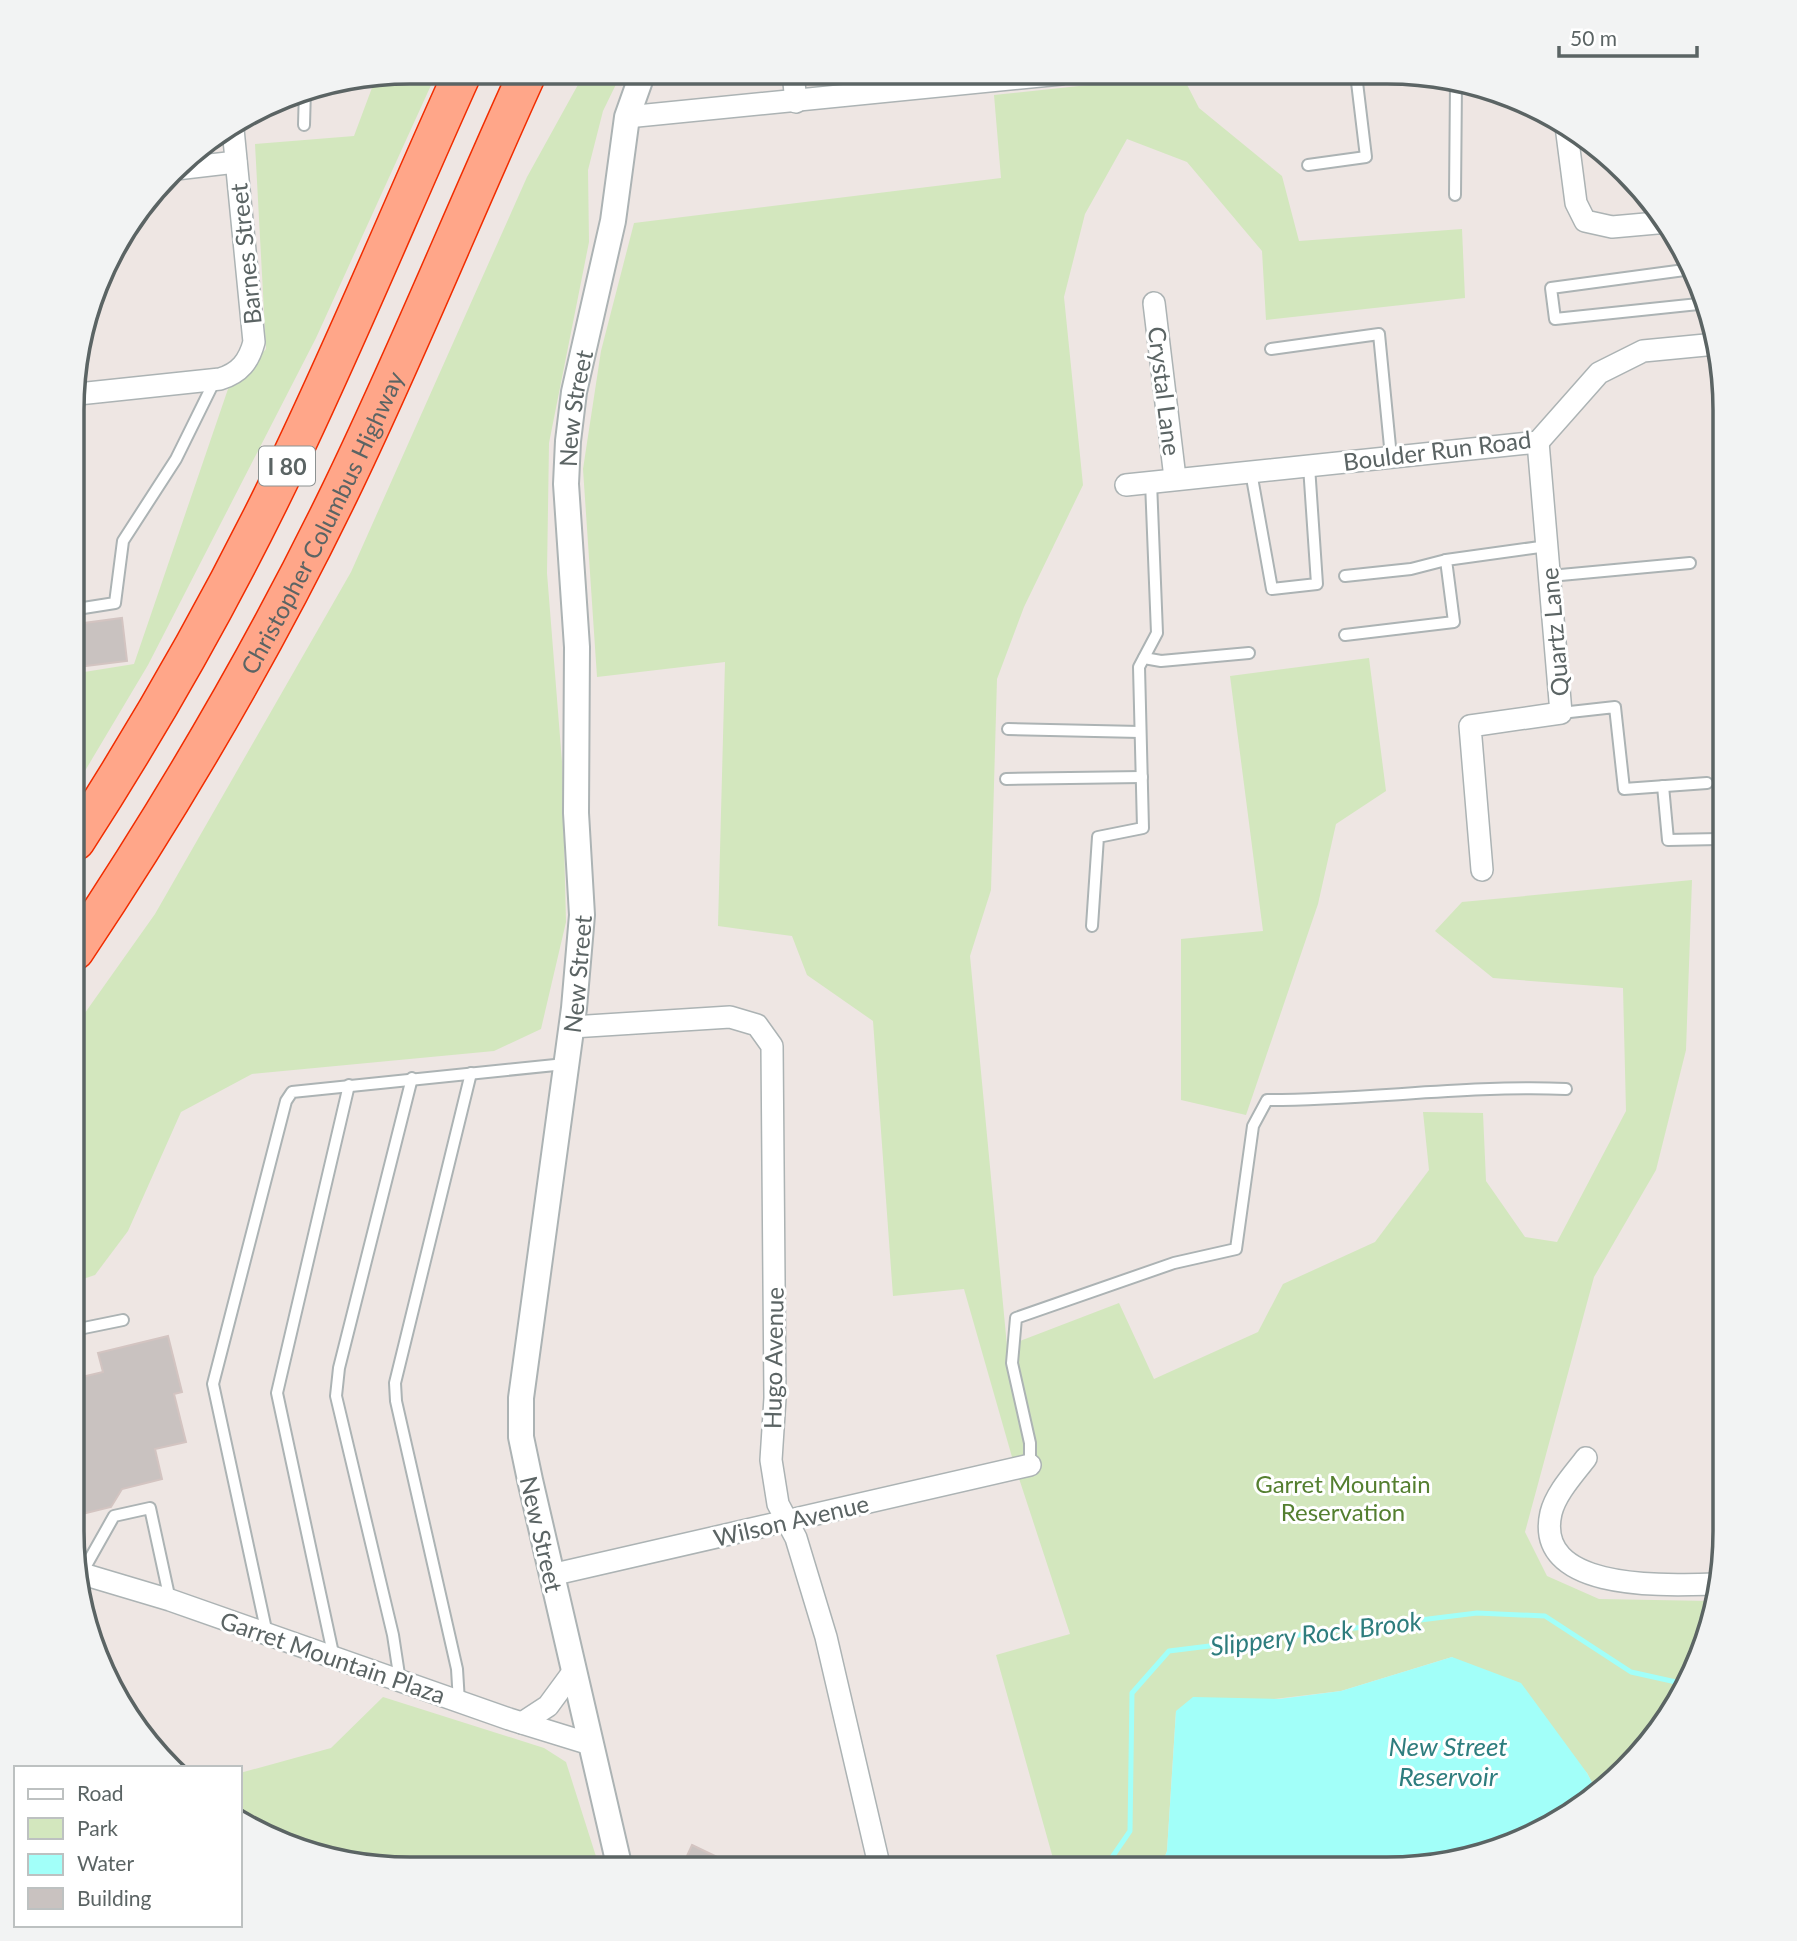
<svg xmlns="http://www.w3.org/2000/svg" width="1797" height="1941" font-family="Lato,sans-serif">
<rect width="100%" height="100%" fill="#eee6e3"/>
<!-- green -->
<g fill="#d3e7be">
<path d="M410,72H437L316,338L148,665L76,786C76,749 82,709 78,673L134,664L228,389L266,349L255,144L354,136L376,77Z"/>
<polygon points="585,72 622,72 603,111 588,170 589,242 549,443 547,573 562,762 566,922 541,1029 494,1051 252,1074 181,1112 128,1231 95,1275 74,1282 75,1027 155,914 351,572 527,177"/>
<polygon points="1182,75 1199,108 1282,176 1299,241 1462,229 1465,298 1266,320 1262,251 1187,162 1127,139 1085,214 1064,297 1083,485 1024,607 997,679 991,890 970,956 1007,1346 1119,1303 1154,1379 1258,1332 1283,1284 1375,1242 1429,1170 1423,1112 1483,1113 1486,1181 1525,1237 1557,1242 1626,1111 1623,988 1493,978 1435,931 1462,902 1692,880 1686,1050 1656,1170 1594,1277 1525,1532 1547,1576 1599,1599 1710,1601 1680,1700 1596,1790 1587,1773 1452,1657 1341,1691 1176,1711 1167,1851 1160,1869 1056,1869 996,1655 1070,1634 1012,1457 964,1289 893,1296 873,1021 807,975 792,936 718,926 725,662 597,677 583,469 601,351 634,223 1001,178 994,95"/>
<polygon points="1369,658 1386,791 1336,824 1318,904 1246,1115 1181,1100 1181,939 1263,931 1230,676"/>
<polygon points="383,1697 544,1748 566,1762 600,1869 388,1869 240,1823 240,1773 331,1748"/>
</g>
<!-- water -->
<polygon fill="#a2fff9" points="1452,1657 1521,1683 1587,1773 1596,1790 1575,1812 1495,1851 1409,1869 1160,1869 1167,1851 1176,1711 1193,1697 1279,1699 1341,1691"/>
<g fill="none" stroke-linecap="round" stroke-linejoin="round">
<!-- stream -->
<g stroke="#a2fff9" stroke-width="5">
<path d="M411,1869C445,1861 493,1852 524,1869"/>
<polyline points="1104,1869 1130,1831 1132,1693 1169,1651 1477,1613 1545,1616 1631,1672 1685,1684"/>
</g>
</g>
<!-- building -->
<g fill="#c9c2c0" stroke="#d3c4c1" stroke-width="2">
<polygon points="122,618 127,661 77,667 77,624"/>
<polygon points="168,1336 182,1392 174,1394 186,1442 155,1449 162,1479 122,1489 111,1507 78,1515 73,1493 73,1379 103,1372 98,1353"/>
<polygon points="692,1845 742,1869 681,1869"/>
</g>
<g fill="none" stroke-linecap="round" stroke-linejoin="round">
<!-- service casing -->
<g stroke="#acb3b4" stroke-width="14">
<g id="service">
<polyline points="304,125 305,89"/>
<polyline points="1308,165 1366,157 1356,74"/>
<polyline points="1455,195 1456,83"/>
<polyline points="1692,269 1551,288 1555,319 1708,303"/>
<polyline points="1271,349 1379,334 1391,457"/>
<polyline points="1251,472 1272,589 1317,584 1309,466"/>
<polyline points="1345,576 1411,569 1446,560"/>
<polyline points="1550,576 1690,563"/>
<polyline points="77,609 115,603 123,541 176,459 215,380"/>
<polyline points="1345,635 1454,622 1446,560 1547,546"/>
<polyline points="1144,658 1161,661 1249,653"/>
<polyline points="1561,713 1615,707 1624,789 1707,783"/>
<polyline points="1008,729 1140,732"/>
<polyline points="1006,779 1142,777"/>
<polyline points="1663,786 1668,840 1719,839"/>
<polyline points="1092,926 1098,837 1143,828 1139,667 1157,633 1151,482"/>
<polyline points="74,1330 123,1320"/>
<path d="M1030,1465V1443L1012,1363L1016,1318L1174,1263L1236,1249L1253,1126L1267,1100C1367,1100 1466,1085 1566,1089"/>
<polyline points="83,1571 114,1516 150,1508 170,1600"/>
<polyline points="267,1634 213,1384 286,1101 292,1092 565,1064"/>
<polyline points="334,1658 277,1393 349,1085"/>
<polyline points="400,1681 393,1635 336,1396 339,1368 412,1078"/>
<polyline points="459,1702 457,1669 396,1401 395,1383 471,1073"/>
</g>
</g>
<!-- minor casing -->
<g stroke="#acb3b4" stroke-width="24">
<g id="minor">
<polyline points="793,73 796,102"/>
<polyline points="627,117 1061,74"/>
<polyline points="1566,126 1576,203 1585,221 1612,227 1668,222"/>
<polyline points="176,169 236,162"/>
<polyline points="1154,303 1175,478"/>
<path d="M78,394L220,379C240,373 249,361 254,342L233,129"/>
<polyline points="1126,485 1538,442 1599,373 1643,351 1716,344"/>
<polyline points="1482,870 1470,726 1561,713 1538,442"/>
<polyline points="572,1027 730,1017 757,1025 772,1046 775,1398 771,1460 778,1504 796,1538 826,1637 880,1869"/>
<path d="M1586,1458C1574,1474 1556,1493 1551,1513C1533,1593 1669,1585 1715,1584"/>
<polyline points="76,1572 170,1600 509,1719 590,1744"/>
<polyline points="551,1575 1030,1465"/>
<polyline points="522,1723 548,1706 573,1672"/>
</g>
</g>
<!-- tertiary casing -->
<g stroke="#acb3b4" stroke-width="28">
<g id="tertiary">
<path id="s1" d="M620,1869L530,1480L521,1437V1398L574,1008L582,915L576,813L577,647L566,484L568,441L574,392L613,221L627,117L643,72"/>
</g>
</g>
<!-- motorway casing -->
<g stroke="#f12d00" stroke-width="40">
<g id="motorway">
<path d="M76,841C154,720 226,593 288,463C350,334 404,202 463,72"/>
<path id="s2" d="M75,951C173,804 263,651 340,492C407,354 464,212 528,72"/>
</g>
</g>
<!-- service -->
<use href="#service" stroke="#fff" stroke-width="10"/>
<!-- minor -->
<use href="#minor" stroke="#fff" stroke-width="21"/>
<!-- tertiary -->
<use href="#tertiary" stroke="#fff" stroke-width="24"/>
<!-- motorway -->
<use href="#motorway" stroke="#ffa689" stroke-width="37"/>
</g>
<g text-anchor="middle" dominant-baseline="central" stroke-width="6" stroke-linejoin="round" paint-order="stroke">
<!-- shield labels -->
<rect fill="#fff" stroke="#8c9292" stroke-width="2" x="259" y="446.5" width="56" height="39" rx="5"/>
<g font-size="23" font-weight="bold" fill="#5b6464">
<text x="287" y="466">I 80</text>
</g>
<!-- street labels -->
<g font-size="24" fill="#5b6464" stroke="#fff">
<text transform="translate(245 254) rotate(-96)">Barnes Street</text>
<text transform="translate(1165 391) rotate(83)">Crystal Lane</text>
<text stroke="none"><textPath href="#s1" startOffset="1477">New Street</textPath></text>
<text transform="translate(1437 450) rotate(-7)">Boulder Run Road</text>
<text stroke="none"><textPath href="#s2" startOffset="495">Christopher Columbus Highway</textPath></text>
<text transform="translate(1554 632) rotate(-95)">Quartz Lane</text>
<text stroke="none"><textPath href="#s1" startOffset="910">New Street</textPath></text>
<text transform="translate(773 1358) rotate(-89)">Hugo Avenue</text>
<text transform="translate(791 1520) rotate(-13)">Wilson Avenue</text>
<text transform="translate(542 1534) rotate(77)">New Street</text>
<text transform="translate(333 1657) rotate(19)">Garret Mountain Plaza</text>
</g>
<!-- park labels -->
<g font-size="24" fill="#547f30" stroke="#fff">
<text x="1343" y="1483">Garret Mountain<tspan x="1343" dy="28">Reservation</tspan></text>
</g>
<!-- water labels -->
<g font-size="26" font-style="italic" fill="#2e7d7e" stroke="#fff">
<text transform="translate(1316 1633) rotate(-7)">Slippery Rock Brook</text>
<text x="1448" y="1746">New Street<tspan x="1448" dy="30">Reservoir</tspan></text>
</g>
</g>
<!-- crop -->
<path d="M0 0H1797V1941H0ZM410 84H1387A326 326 0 0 1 1713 410V1531A326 326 0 0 1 1387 1857H410A326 326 0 0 1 84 1531V410A326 326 0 0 1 410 84Z" fill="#f2f3f3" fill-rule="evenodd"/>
<path fill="none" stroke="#5b6464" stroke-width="3.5" d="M410 84H1387A326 326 0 0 1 1713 410V1531A326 326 0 0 1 1387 1857H410A326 326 0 0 1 84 1531V410A326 326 0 0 1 410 84Z"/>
<!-- legend -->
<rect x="14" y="1766" width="228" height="161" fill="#ffffff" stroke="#bdc1c1" stroke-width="2"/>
<rect x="28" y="1789" width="35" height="10" fill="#ffffff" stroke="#bdc1c1" stroke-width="2"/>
<text x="77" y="1801" font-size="21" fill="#5b6464">Road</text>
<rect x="28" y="1818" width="35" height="21" fill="#d3e7be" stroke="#bdc1c1" stroke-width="2"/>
<text x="77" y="1836" font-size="21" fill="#5b6464">Park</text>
<rect x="28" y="1854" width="35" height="21" fill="#a2fff9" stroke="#bdc1c1" stroke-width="2"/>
<text x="77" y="1871" font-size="21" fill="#5b6464">Water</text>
<rect x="28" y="1888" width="35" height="21" fill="#c9c2c0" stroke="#bdc1c1" stroke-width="2"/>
<text x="77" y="1906" font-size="21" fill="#5b6464">Building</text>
<!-- scale -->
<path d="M1559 46v10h138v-10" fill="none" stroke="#5b6464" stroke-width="3.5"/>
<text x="1570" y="46" font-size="21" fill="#5b6464" stroke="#ffffff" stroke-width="5" paint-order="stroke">50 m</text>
</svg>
